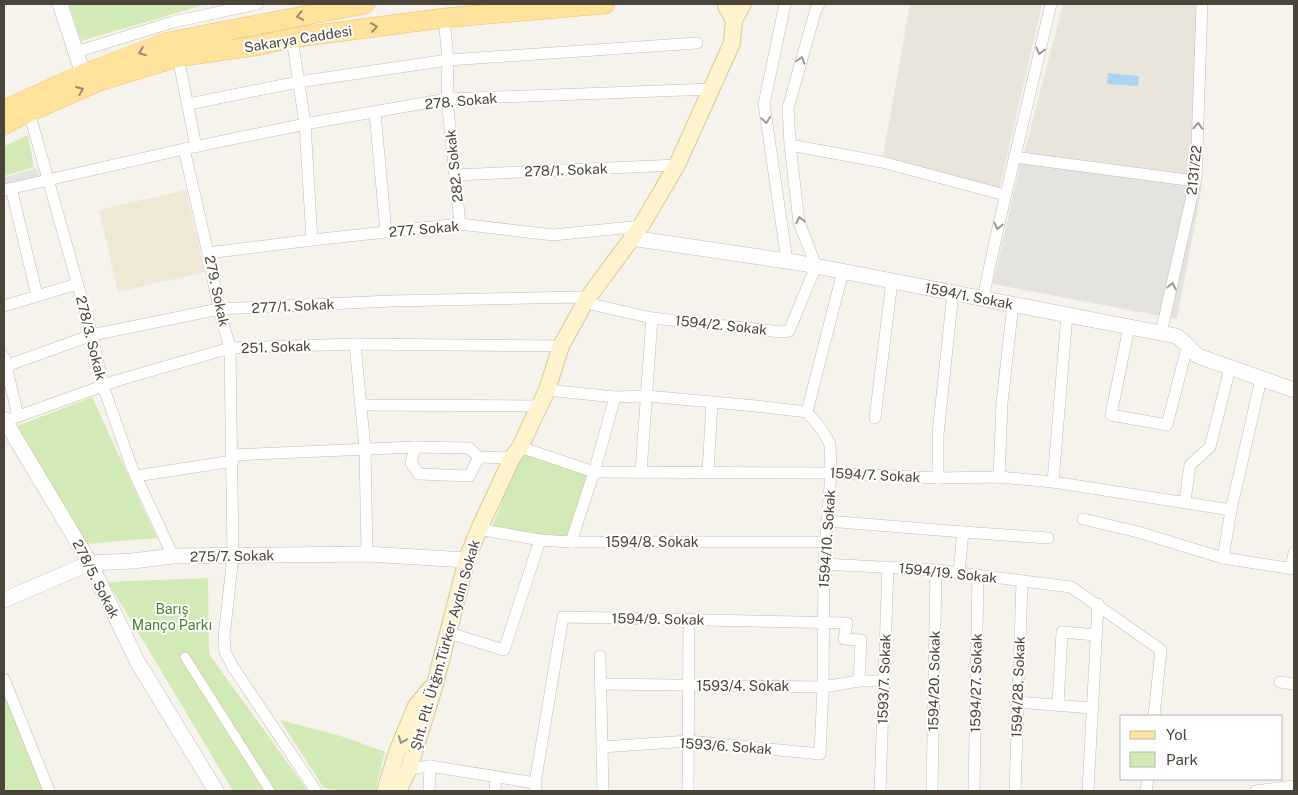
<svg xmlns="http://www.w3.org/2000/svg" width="1298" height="795" font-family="'Public Sans',sans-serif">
<rect width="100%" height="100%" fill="#f6f3ec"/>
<!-- residential -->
<g fill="#eae5da">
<polygon points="910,4 1042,4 999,190 882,162"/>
<polygon points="1063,4 1203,4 1196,177 1024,154"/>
</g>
<!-- education -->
<polygon fill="#efe8d6" points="186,190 205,272 118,292 99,210"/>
<!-- green -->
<g fill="#d2eab5">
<polygon points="69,4 207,4 81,41"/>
<polygon points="28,135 34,167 4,176 4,146"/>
<polygon points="92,397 157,538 87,544 12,428"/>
<polygon points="522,451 588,476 569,539 492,527"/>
<polygon points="208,578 209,654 308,791 233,791 108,582"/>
<polygon points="4,688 50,791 4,791"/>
<polygon points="280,720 344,737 385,752 375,791 349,791 324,788"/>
</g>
<!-- parking -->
<g fill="#e5e3e0">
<polygon points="1021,161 1202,186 1177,319 993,284"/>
<polygon points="36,168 39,176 4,186 4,178"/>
</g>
<!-- water -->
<polygon fill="#a9d4f2" points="1108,73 1139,76 1138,86 1107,84"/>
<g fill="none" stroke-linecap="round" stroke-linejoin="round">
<!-- pedestrian casing -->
<g stroke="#c2bbae" stroke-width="10">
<polyline id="pedestrian" points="185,657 270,791"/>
</g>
<!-- minor casing -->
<g stroke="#c2bbae" stroke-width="12">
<g id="minor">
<polyline points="785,4 764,104 787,261"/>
<polyline points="444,18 448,60 447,99 460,224"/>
<polyline points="292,38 305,124 312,240"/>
<polyline points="76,52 173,22 257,4"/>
<polyline points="178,57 196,147"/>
<polyline points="189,104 298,82 448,60 697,43"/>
<polyline points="29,112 92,335 103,386 132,468 173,556"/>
<polyline points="375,113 386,232"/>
<polyline points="790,145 882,162 1005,195"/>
<polyline points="184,149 208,253 219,309 230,348 233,556 224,637 225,652 233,667 316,791"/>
<polyline points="1014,157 1195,181"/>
<polyline points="455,175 677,165"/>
<polyline points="11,188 37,295"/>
<polyline points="4,190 184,149 305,124 447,99 711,89"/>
<polyline points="208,253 312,240 460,224 553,235 641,226"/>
<polyline points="983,298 997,232 1051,4"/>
<polyline points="4,306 77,284"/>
<polyline points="1129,327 1111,415 1167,425 1187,347"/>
<polyline points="1161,333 1196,178 1202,4"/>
<polyline points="355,344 365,449 367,554"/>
<polyline points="4,357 18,416"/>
<polyline points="6,366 92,335 219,309 391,301 577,297 587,299 595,305 652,318 782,332 789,331 816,266 799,222 790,145 788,108 816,9 819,4"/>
<polyline points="547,390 615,397 647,396 756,406 807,412 822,430 830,444 831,473 824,564 823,687 820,754 689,741 602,747"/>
<polyline points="361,405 538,406"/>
<polyline points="807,412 843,271"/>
<polyline points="875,418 892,281"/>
<polyline points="5,421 119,380 230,348 355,344 561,346"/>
<polyline points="415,447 411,463 419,474 469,476 479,457"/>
<polyline points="520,447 594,472 831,473 938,478 999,477 1053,482 1231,510"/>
<polyline points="233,455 415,447 469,448 479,457 512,458"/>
<polyline points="641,472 652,318"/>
<polyline points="708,472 712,402"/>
<polyline points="136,476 233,461"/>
<polyline points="999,477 1002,403 1013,304"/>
<polyline points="938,478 938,434 953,292"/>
<polyline points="1053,482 1067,315"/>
<polyline points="1185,501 1190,465 1210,447 1230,368"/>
<polyline points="1083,519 1138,532 1223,558 1294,569"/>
<polyline points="827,521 963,532 959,573"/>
<polyline points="479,529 540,540 571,542 826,542"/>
<polyline points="963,532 1048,538"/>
<polyline points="571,542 594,472 615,397"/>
<polyline points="1223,558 1231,510 1261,379"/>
<polyline points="824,564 936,570 1071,587 1161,650 1154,716"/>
<polyline points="1291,568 1294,553"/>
<polyline points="449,633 504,650 540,540"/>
<polyline points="600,656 603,791"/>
<polyline points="4,679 49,791"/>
<polyline points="1280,682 1294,684"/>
<polyline points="601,684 823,687 859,681 884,681"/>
<polyline points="1017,702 1091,708"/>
<polyline points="1058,705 1062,632 1096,635"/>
<polyline points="409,769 430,766 535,783 536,791"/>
<polyline points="535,783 563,617 847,623 844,639 861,640 859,681"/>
<polyline points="429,791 430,766"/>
<polyline points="495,791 496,777"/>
<polyline points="688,791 689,619"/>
<polyline points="880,791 888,567"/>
<polyline points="932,791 936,570"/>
<polyline points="974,791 978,575"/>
<polyline points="1015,791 1022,582"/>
<polyline points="1088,791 1098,604"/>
<polyline points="1146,791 1148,779"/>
<polyline points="1256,791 1294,786"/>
</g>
</g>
<!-- tertiary casing -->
<g stroke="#c2bbae" stroke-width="16">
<g id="tertiary">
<polyline points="60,4 83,74"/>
<path d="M631,238L800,263L1176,336C1185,341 1190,350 1198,356L1294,390"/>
<polyline points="4,419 90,563 137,661 216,791"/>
<polyline points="4,600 90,563 133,561 173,556 367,554 467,560"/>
</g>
</g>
<!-- secondary casing -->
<g stroke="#d6c79b" stroke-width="18">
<g id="secondary">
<polyline points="726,4 726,6 734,20"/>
<polyline points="385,791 397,752 416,706 430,689"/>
<polyline points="398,791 409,769 435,684 467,559 479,529 512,458 520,447 547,390 561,346 587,299 641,226 677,165 732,43 734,20 743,4"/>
</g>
</g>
<!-- primary casing -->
<g stroke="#e6c16a" stroke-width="20">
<g id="primary">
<polyline points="4,110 83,74 168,42 365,4"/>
<polyline points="4,125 29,112 97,82 178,57 256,46 292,38 444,18 605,4"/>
</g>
</g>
<!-- pedestrian -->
<use href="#pedestrian" stroke="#fff" stroke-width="9"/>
<!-- minor -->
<use href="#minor" stroke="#fff" stroke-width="11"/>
<!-- tertiary -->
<use href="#tertiary" stroke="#fff" stroke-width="15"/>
<!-- secondary -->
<use href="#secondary" stroke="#fff3cd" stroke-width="16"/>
<!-- primary -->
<use href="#primary" stroke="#ffe39c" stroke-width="19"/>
</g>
<!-- one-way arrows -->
<defs><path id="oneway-chevron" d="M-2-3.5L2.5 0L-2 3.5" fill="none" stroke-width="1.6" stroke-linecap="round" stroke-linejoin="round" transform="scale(1.25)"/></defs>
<g stroke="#9c8c66">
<use href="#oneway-chevron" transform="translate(300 16) rotate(169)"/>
<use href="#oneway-chevron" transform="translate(374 27) rotate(-8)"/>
<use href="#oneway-chevron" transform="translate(142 52) rotate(160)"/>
<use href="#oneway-chevron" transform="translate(80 90) rotate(-23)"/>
</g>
<g stroke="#9c9892">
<use href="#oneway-chevron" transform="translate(1040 51) rotate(104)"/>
<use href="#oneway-chevron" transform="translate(801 60) rotate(-74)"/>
<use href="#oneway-chevron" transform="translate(766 120) rotate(82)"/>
<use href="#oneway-chevron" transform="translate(1198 126) rotate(-87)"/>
<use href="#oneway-chevron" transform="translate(800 220) rotate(-102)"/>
<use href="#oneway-chevron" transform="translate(998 226) rotate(103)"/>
<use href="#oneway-chevron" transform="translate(1172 286) rotate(-78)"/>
</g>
<use stroke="#9c937c" href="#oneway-chevron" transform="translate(402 740) rotate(112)"/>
<g text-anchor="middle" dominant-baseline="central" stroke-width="4" stroke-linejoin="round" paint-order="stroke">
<!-- street labels -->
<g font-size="14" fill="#4b4439" stroke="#fff">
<text transform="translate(298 39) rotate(-9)">Sakarya Caddesi</text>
<text transform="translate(461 101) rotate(-5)">278. Sokak</text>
<text transform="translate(454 166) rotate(-96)">282. Sokak</text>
<text transform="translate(566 170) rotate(-2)">278/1. Sokak</text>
<text transform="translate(1194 170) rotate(-84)">2131/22</text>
<text transform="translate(424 229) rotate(-5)">277. Sokak</text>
<text transform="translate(217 291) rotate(78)">279. Sokak</text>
<text transform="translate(969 296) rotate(11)">1594/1. Sokak</text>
<text transform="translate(293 306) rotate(-3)">277/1. Sokak</text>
<text transform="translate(721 325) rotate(6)">1594/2. Sokak</text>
<text transform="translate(91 338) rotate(76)">278/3. Sokak</text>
<text transform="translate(276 347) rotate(-2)">251. Sokak</text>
<text transform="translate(875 475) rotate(3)">1594/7. Sokak</text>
<text transform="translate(827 539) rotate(-86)">1594/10. Sokak</text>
<text x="652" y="542">1594/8. Sokak</text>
<text transform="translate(232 556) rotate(-1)">275/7. Sokak</text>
<text transform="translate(948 573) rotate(6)">1594/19. Sokak</text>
<text transform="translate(96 579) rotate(63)">278/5. Sokak</text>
<text transform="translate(658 619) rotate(1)">1594/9. Sokak</text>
<text transform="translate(445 645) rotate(-74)">Şht. Plt. Ütğm.Türker Aydın Sokak</text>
<text transform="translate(884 679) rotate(-88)">1593/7. Sokak</text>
<text transform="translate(934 681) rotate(-89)">1594/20. Sokak</text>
<text transform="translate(976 683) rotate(-89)">1594/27. Sokak</text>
<text x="743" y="686">1593/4. Sokak</text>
<text transform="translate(1018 687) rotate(-88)">1594/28. Sokak</text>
<text transform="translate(726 746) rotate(4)">1593/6. Sokak</text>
</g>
<!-- park labels -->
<g font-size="14" fill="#4a7f2a" stroke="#fff">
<text x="172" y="609">Barış<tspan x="172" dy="16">Manço Parkı</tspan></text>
</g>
</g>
<!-- border -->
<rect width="1298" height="795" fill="none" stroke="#4b4439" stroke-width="10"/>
<!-- legend -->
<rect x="1120" y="715" width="162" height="65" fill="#ffffff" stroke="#b7b4b0"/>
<rect x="1130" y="731" width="25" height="8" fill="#ffe39c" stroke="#b7b4b0"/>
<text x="1166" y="740" font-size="15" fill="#4b4439">Yol</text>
<rect x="1130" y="752" width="25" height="15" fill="#d2eab5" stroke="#b7b4b0"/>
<text x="1166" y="765" font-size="15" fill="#4b4439">Park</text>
</svg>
